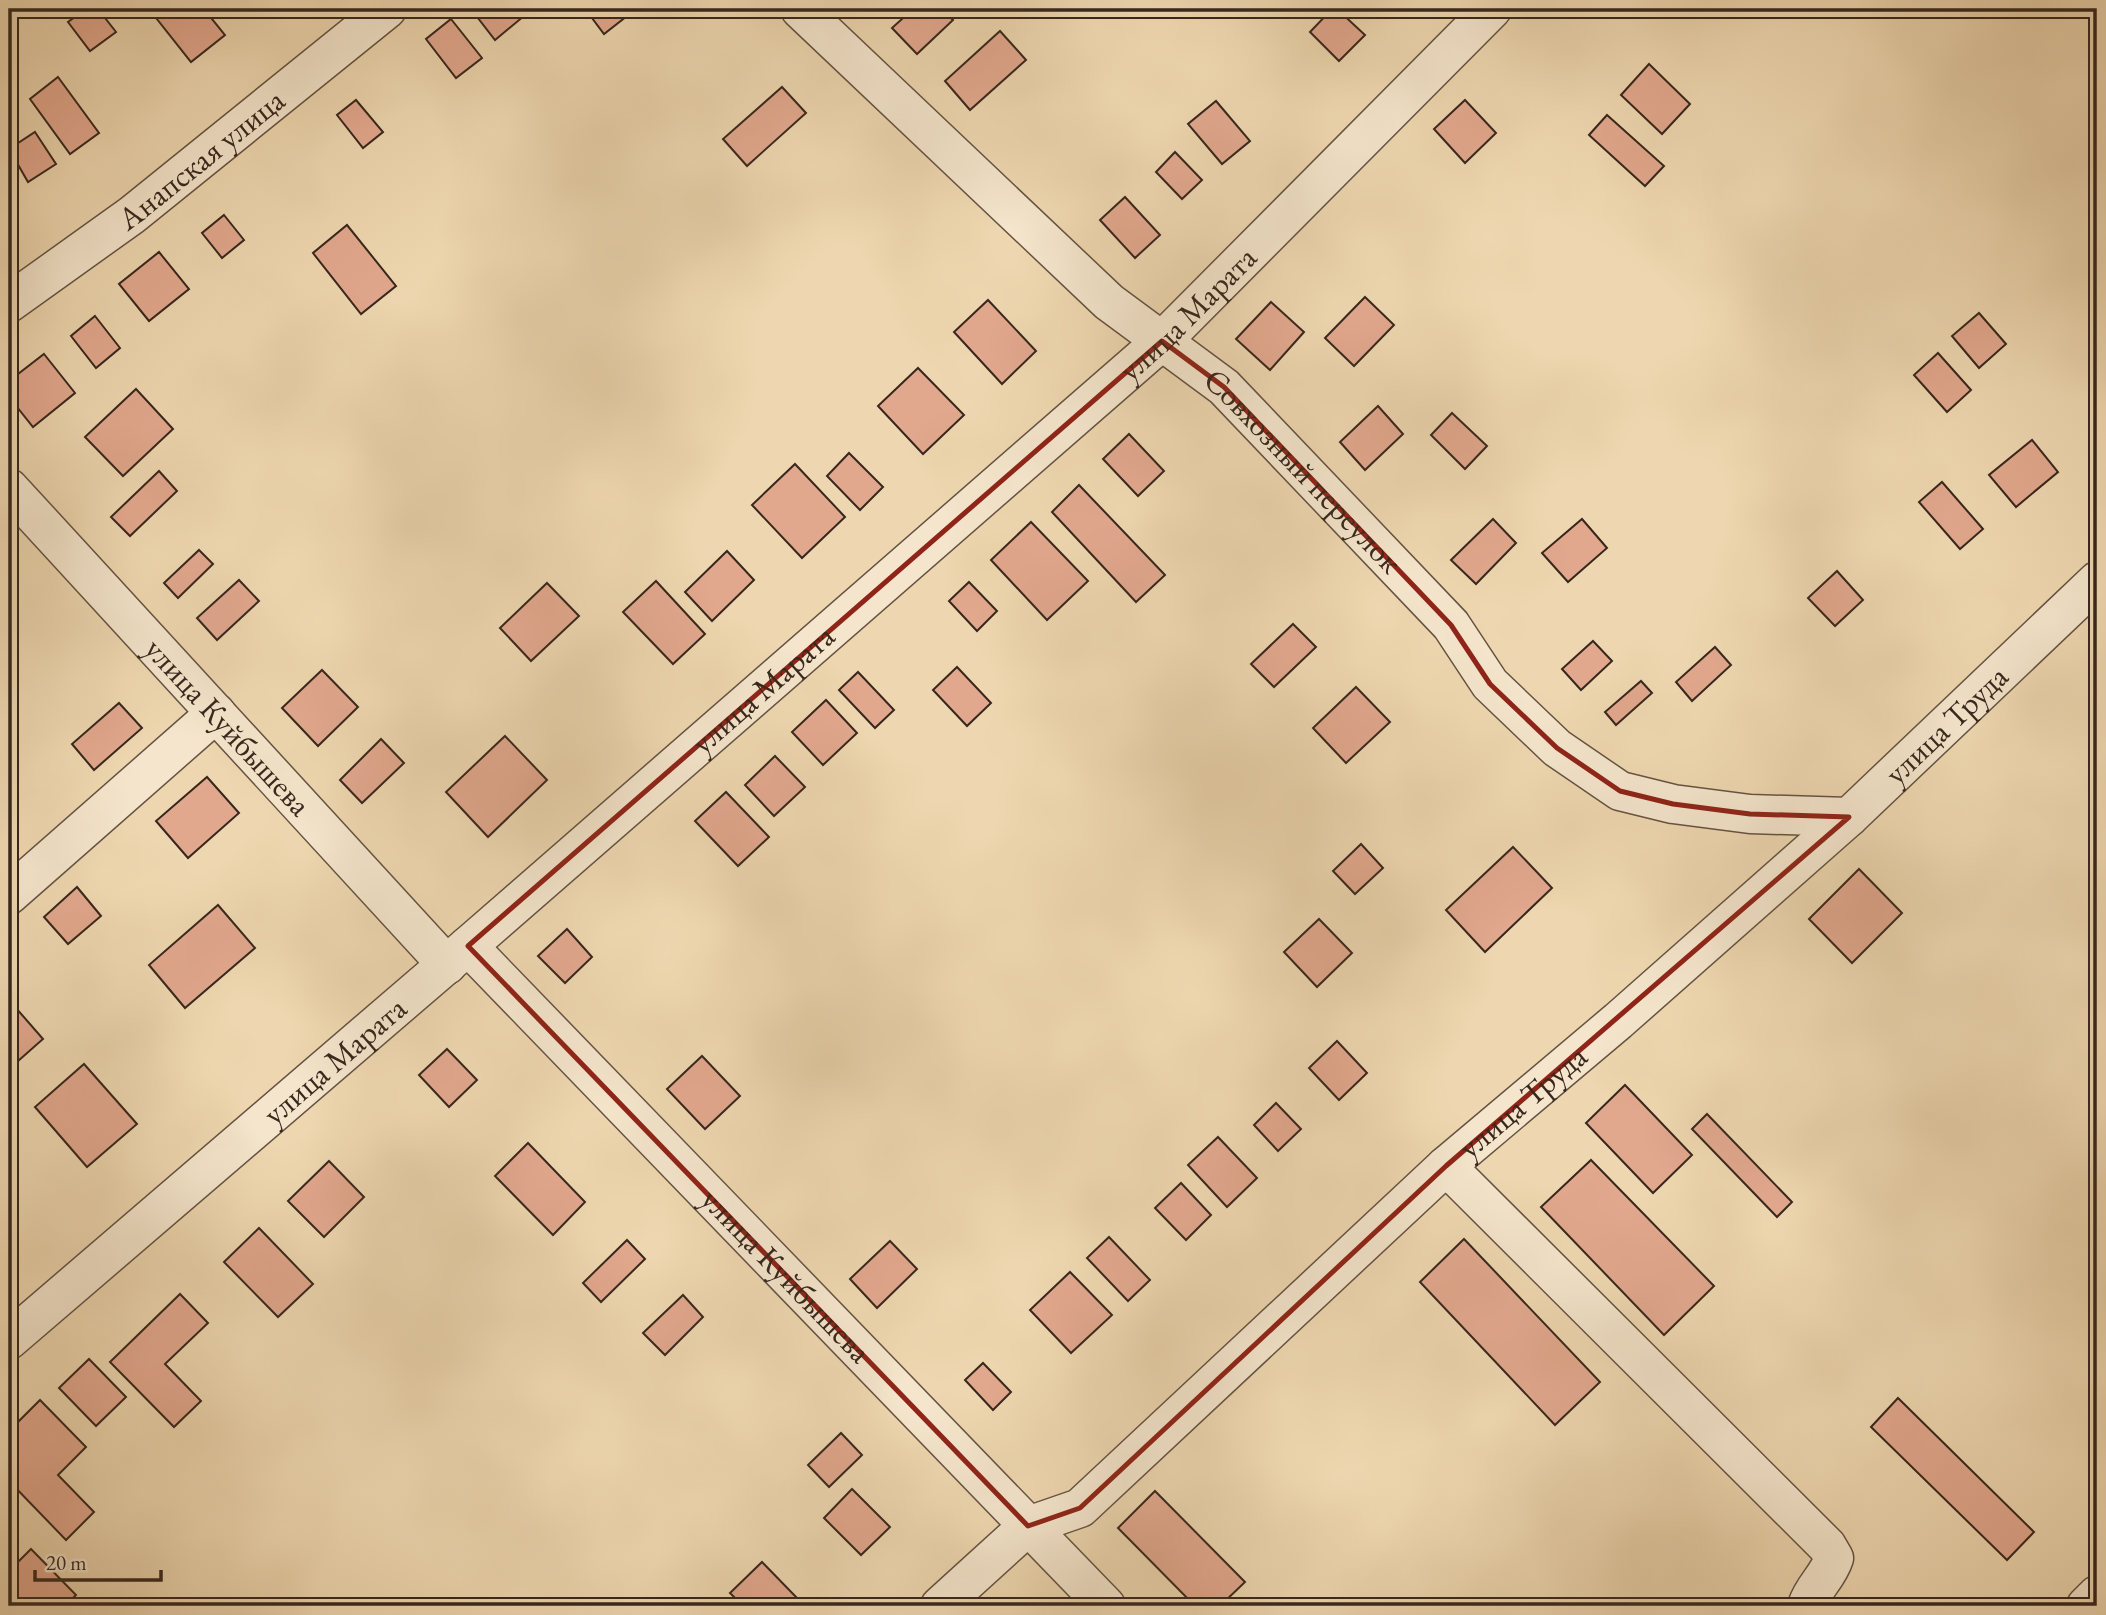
<svg xmlns="http://www.w3.org/2000/svg" width="2106" height="1615" font-family="'EB Garamond',serif">
<rect width="100%" height="100%" fill="#eed7b0"/>
<filter id="stains"><feTurbulence type="fractalNoise" baseFrequency=".00286" numOctaves="4"/><feColorMatrix values="0 0 0 0 .2 0 0 0 0 .09 0 0 0 0 .02 0 0 0 .5 -.17"/></filter>
<radialGradient id="worn" r=".72"><stop offset=".6" stop-color="#630" stop-opacity="0"/><stop offset="1" stop-color="#630" stop-opacity=".3"/></radialGradient>
<!-- building -->
<g fill="#e2a88e" stroke="#37271d" stroke-width="2">
<polygon points="86,9 98,9 116,32 90,51 68,22"/>
<polygon points="149,9 204,9 225,35 191,62"/>
<polygon points="471,9 528,9 530,11 495,40"/>
<polygon points="596,9 636,9 604,34 589,14"/>
<polygon points="913,9 942,9 953,20 917,54 892,28"/>
<polygon points="1332,9 1337,9 1365,35 1339,61 1310,32"/>
<polygon points="1368,9 1385,9 1377,17"/>
<polygon points="451,19 482,58 456,78 426,39"/>
<polygon points="1000,31 1026,60 970,110 945,81"/>
<polygon points="1649,64 1690,104 1662,134 1621,95"/>
<polygon points="58,77 99,133 70,154 30,99"/>
<polygon points="782,87 806,113 747,166 723,139"/>
<polygon points="356,100 383,132 363,148 337,115"/>
<polygon points="1465,100 1496,133 1465,163 1434,129"/>
<polygon points="1216,101 1250,141 1222,164 1188,124"/>
<polygon points="1607,115 1664,166 1645,186 1589,135"/>
<polygon points="35,132 56,164 28,182 9,149"/>
<polygon points="1175,152 1202,180 1182,199 1156,172"/>
<polygon points="1125,197 1160,235 1135,258 1100,220"/>
<polygon points="224,215 244,240 222,258 202,233"/>
<polygon points="347,225 396,286 361,314 313,253"/>
<polygon points="159,252 189,289 149,321 119,284"/>
<polygon points="1365,297 1394,325 1354,366 1325,338"/>
<polygon points="988,300 1036,351 1002,384 954,332"/>
<polygon points="1271,302 1304,332 1270,370 1236,339"/>
<polygon points="1979,313 2006,344 1979,368 1952,336"/>
<polygon points="95,316 120,348 96,368 71,336"/>
<polygon points="1938,353 1971,390 1947,412 1914,375"/>
<polygon points="44,354 75,393 33,427 9,397 9,381"/>
<polygon points="918,368 964,415 923,454 878,406"/>
<polygon points="136,389 173,429 123,476 85,437"/>
<polygon points="1378,406 1403,434 1365,470 1340,442"/>
<polygon points="1452,413 1487,446 1465,469 1431,435"/>
<polygon points="1129,434 1164,471 1138,496 1103,459"/>
<polygon points="2032,440 2058,472 2016,507 1989,475"/>
<polygon points="849,453 883,487 860,510 827,476"/>
<polygon points="795,464 845,517 802,558 752,505"/>
<polygon points="159,471 177,491 130,536 111,517"/>
<polygon points="1942,482 1983,529 1960,549 1919,502"/>
<polygon points="1079,485 1165,575 1136,602 1052,512"/>
<polygon points="1493,519 1516,543 1476,584 1451,560"/>
<polygon points="1582,519 1607,548 1568,582 1542,553"/>
<polygon points="1031,522 1088,581 1047,620 991,560"/>
<polygon points="199,550 213,564 178,598 164,583"/>
<polygon points="727,551 754,580 712,621 685,592"/>
<polygon points="1837,571 1863,600 1835,626 1808,598"/>
<polygon points="239,580 259,601 217,640 197,618"/>
<polygon points="656,581 705,634 673,664 623,612"/>
<polygon points="969,582 997,611 977,631 949,601"/>
<polygon points="547,583 579,616 531,661 500,628"/>
<polygon points="1293,624 1316,647 1274,687 1251,664"/>
<polygon points="1593,641 1612,661 1581,690 1562,669"/>
<polygon points="1715,647 1731,665 1692,701 1676,682"/>
<polygon points="957,667 991,703 967,726 933,690"/>
<polygon points="322,670 358,707 318,746 282,708"/>
<polygon points="858,672 894,710 875,728 839,690"/>
<polygon points="1641,681 1652,693 1616,725 1605,712"/>
<polygon points="1356,687 1390,722 1346,763 1313,728"/>
<polygon points="826,700 857,733 823,765 792,732"/>
<polygon points="119,703 142,728 94,770 72,744"/>
<polygon points="505,736 547,780 488,837 446,792"/>
<polygon points="381,739 404,763 362,803 340,780"/>
<polygon points="775,756 805,787 774,816 745,785"/>
<polygon points="207,777 239,813 188,858 156,821"/>
<polygon points="726,792 769,837 738,866 695,821"/>
<polygon points="1361,844 1383,868 1355,894 1333,871"/>
<polygon points="1513,847 1552,888 1485,952 1446,910"/>
<polygon points="1859,869 1902,913 1852,963 1809,919"/>
<polygon points="77,887 101,916 68,944 44,917"/>
<polygon points="218,905 255,948 185,1008 149,965"/>
<polygon points="1319,919 1352,953 1317,987 1284,952"/>
<polygon points="567,929 592,957 565,983 538,956"/>
<polygon points="9,1000 43,1039 9,1069"/>
<polygon points="1337,1041 1367,1073 1339,1100 1309,1068"/>
<polygon points="447,1049 477,1080 449,1107 419,1075"/>
<polygon points="702,1056 740,1096 705,1129 667,1089"/>
<polygon points="84,1064 137,1124 87,1167 35,1107"/>
<polygon points="1625,1085 1692,1155 1653,1193 1586,1123"/>
<polygon points="1276,1103 1301,1129 1278,1151 1254,1125"/>
<polygon points="1707,1114 1792,1202 1777,1217 1692,1129"/>
<polygon points="1218,1137 1257,1178 1227,1207 1188,1165"/>
<polygon points="528,1143 585,1202 553,1235 495,1176"/>
<polygon points="1591,1160 1714,1286 1664,1335 1541,1207"/>
<polygon points="329,1161 364,1197 324,1237 288,1201"/>
<polygon points="1181,1183 1211,1215 1186,1240 1155,1208"/>
<polygon points="259,1228 313,1284 278,1317 224,1262"/>
<polygon points="1109,1237 1150,1280 1128,1301 1087,1258"/>
<polygon points="1464,1239 1600,1382 1555,1425 1420,1282"/>
<polygon points="627,1240 645,1259 601,1302 583,1283"/>
<polygon points="890,1241 917,1269 877,1308 850,1279"/>
<polygon points="1070,1272 1112,1315 1071,1353 1030,1310"/>
<polygon points="180,1294 208,1323 165,1364 201,1401 174,1427 110,1362"/>
<polygon points="683,1295 703,1317 665,1355 643,1333"/>
<polygon points="89,1359 126,1397 96,1426 59,1388"/>
<polygon points="983,1363 1011,1392 993,1410 965,1380"/>
<polygon points="1898,1398 2034,1532 2007,1560 1871,1427"/>
<polygon points="40,1400 86,1447 58,1475 94,1512 66,1540 9,1481 9,1431"/>
<polygon points="841,1433 862,1455 829,1487 808,1465"/>
<polygon points="852,1489 890,1527 861,1555 824,1518"/>
<polygon points="1155,1491 1245,1582 1220,1606 1195,1606 1118,1528"/>
<polygon points="31,1549 76,1595 65,1606 9,1606 9,1571"/>
<polygon points="762,1562 799,1600 793,1606 743,1606 730,1593"/>
</g>
<g fill="none" stroke-linecap="round" stroke-linejoin="round">
<!-- minor casing -->
<g stroke="#655342" stroke-width="41">
<g id="minor">
<path id="s1" d="M800,9L1109,302L1224,387L1451,625L1490,684L1557,748L1620,791L1673,804L1750,814L1849,817"/>
<path id="s2" d="M9,303L132,215L387,9"/>
<path id="s3" d="M9,488L447,965"/>
<polyline points="9,895 216,713"/>
<path id="s4" d="M468,946L1106,1606"/>
<path d="M1446,1166L1827,1546L1834,1558C1828,1577 1813,1587 1807,1606"/>
<path id="s5" d="M9,1340L468,946L1162,341L1492,9"/>
<path id="s6" d="M940,1606L1028,1526L1080,1508L1446,1166L1618,1021L1849,817L2097,581"/>
<polyline points="2086,1606 2097,1595"/>
</g>
</g>
<!-- minor -->
<use href="#minor" stroke="#f4e5cc" stroke-width="38"/>
</g>
<!-- marked area -->
<path fill="none" stroke="#8f2418" stroke-width="5" stroke-linejoin="round" d="M1162,341L1224,387L1451,625L1490,684L1557,748L1620,791L1673,804L1750,814L1849,817L1446,1166L1080,1508L1028,1526L468,946Z"/>
<g text-anchor="middle" dominant-baseline="central" stroke-width="7" stroke-linejoin="round" paint-order="stroke">
<!-- street labels -->
<g font-size="32" fill="#37271d" stroke="#f4e5cc">
<text stroke="none"><textPath href="#s2" startOffset="240">Анапская улица</textPath></text>
<text stroke="none"><textPath href="#s5" startOffset="1563">улица Марата</textPath></text>
<text stroke="none"><textPath href="#s1" startOffset="684">Совхозный переулок</textPath></text>
<text stroke="none"><textPath href="#s5" startOffset="996">улица Марата</textPath></text>
<text stroke="none"><textPath href="#s6" startOffset="1342">улица Труда</textPath></text>
<text stroke="none"><textPath href="#s3" startOffset="324">улица Куйбышева</textPath></text>
<text stroke="none"><textPath href="#s5" startOffset="429">улица Марата</textPath></text>
<text stroke="none"><textPath href="#s6" startOffset="775">улица Труда</textPath></text>
<text stroke="none"><textPath href="#s4" startOffset="458">улица Куйбышева</textPath></text>
</g>
</g>
<!-- margin -->
<rect width="2106" height="1615" fill="none" stroke="#eed7b0" stroke-width="35"/>
<rect x="10" y="10" width="2085" height="1594" fill="none" stroke="#37271d" stroke-width="3.5"/>
<rect x="18" y="18" width="2071" height="1580" fill="none" stroke="#37271d" stroke-width="2"/>
<!-- scale -->
<path d="M35 1570v10h126v-10" fill="none" stroke="#37271d" stroke-width="3.5"/>
<text x="46" y="1570" font-size="21" fill="#37271d" stroke="#f4e5cc" stroke-width="5" paint-order="stroke">20 m</text>
<rect width="100%" height="100%" filter="url(#stains)"/>
<rect width="100%" height="100%" fill="url(#worn)"/>
</svg>
